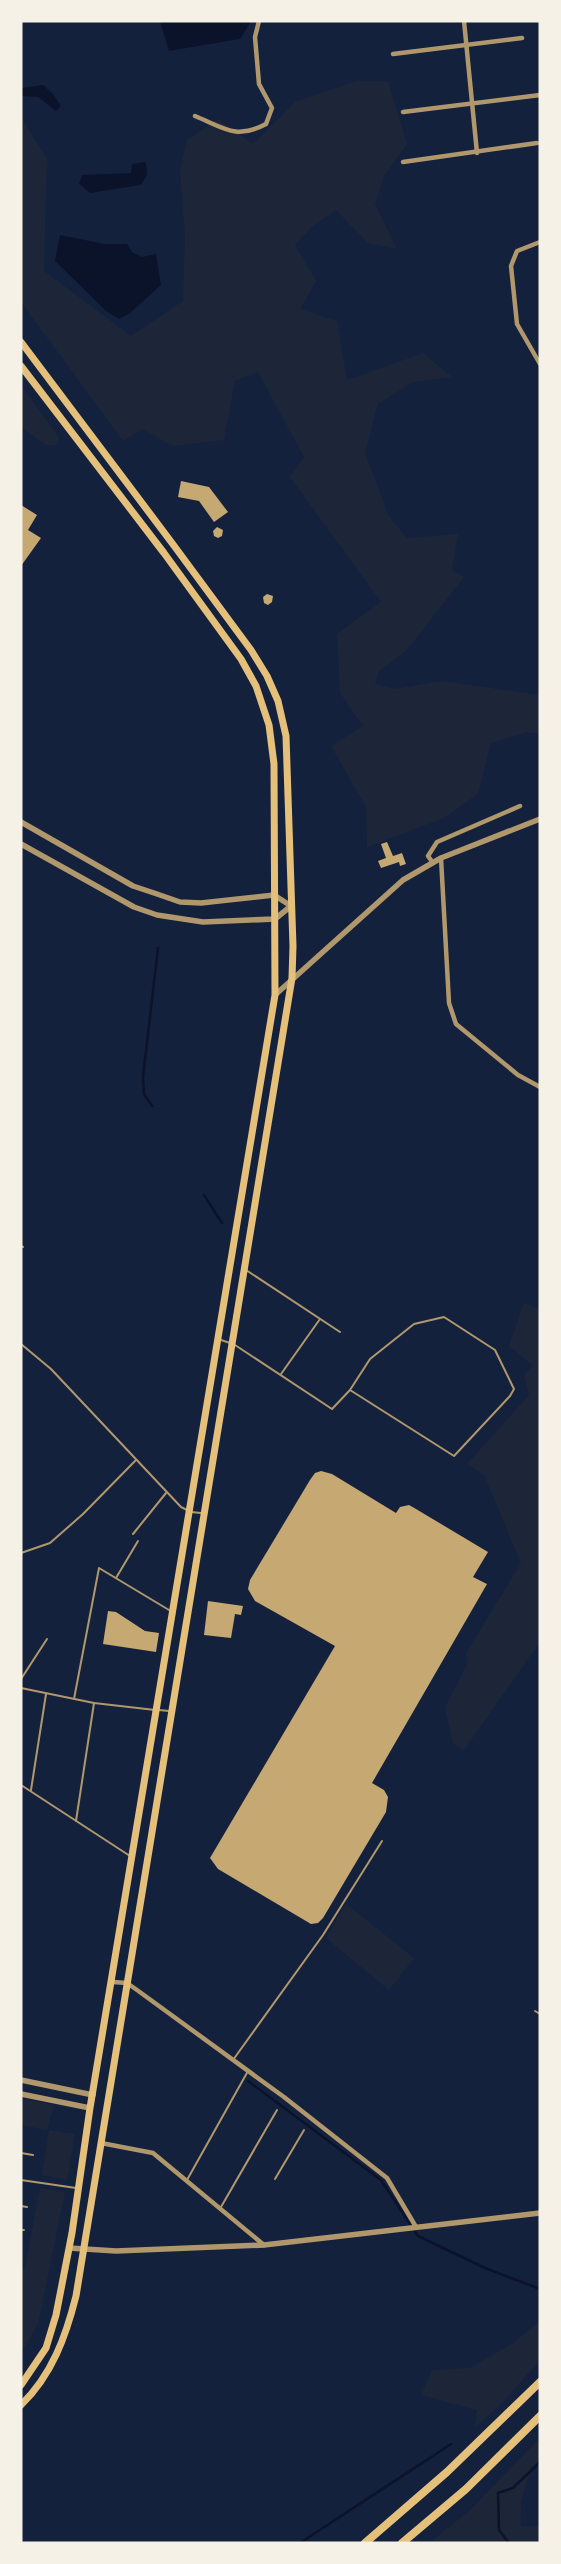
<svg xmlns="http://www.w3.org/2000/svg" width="561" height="2564" font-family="Lato,sans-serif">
<rect width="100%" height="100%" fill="#14213d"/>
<!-- green -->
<g fill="#1d2539">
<polygon points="356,81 388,81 407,144 384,176 375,204 397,249 368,243 336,210 313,226 295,245 316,281 300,309 337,321 347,380 423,353 452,377 413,382 378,404 365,453 389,516 407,538 458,534 452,570 464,577 407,650 378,672 375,684 395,689 442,681 540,695 540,734 527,732 491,743 478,794 444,818 367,847 366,807 331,746 363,726 340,693 337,634 381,602 290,477 304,457 258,372 235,381 224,440 173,446 142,429 123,441 21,302 21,117 47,159 44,271 131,336 183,301 185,236 180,171 187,140 218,119 253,144 295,102"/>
<polygon points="21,385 59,438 56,445 46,445 21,427"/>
<polygon points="524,1303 540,1309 540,1642 464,1750 453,1744 445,1707 467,1664 466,1653 521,1563 484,1475 467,1464 529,1395 524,1376 532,1365 509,1346"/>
<polygon points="346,1904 414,1958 389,1990 326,1938"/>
<polygon points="21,2099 54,2105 47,2130 21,2125"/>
<polygon points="49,2130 75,2134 67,2180 42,2175"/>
<polygon points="40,2188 65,2192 38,2324 21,2353 21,2267 25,2268"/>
<polygon points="540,2321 540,2360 504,2401 475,2428 477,2410 421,2395 432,2370 470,2368 513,2343"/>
<path d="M540,2438V2459C525,2475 519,2505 521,2526H540V2543H429L468,2512Z"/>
</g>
<!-- water -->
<g fill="#0b132b">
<polygon points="160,21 250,21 249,25 240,39 169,51"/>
<polygon points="43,85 53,94 61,106 56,111 38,97 22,96 22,88"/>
<path d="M145,162C149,172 147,178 140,185L90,193L79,184L82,175L131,173L132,164Z"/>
<polygon points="60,235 105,244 127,244 132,252 142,257 156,254 161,285 129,314 119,319 106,311 55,261"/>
</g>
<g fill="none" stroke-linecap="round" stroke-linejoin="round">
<!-- stream -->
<g stroke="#0b132b" stroke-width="2.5">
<polyline points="152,1106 144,1094 143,1077 158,948"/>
<polyline points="204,1195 222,1223"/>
<polyline points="248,2081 381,2180 418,2236 485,2268 540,2289"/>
<polyline points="300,2543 451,2444"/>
<polyline points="509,2543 499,2530 498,2493 513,2488 540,2462"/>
</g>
</g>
<!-- building -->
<g fill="#c6a872">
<polygon points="181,481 209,487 228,512 214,522 199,501 178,497"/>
<polygon points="21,505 37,515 28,530 41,538 21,566"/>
<polygon points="217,527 223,530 222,536 218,538 214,536 213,531"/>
<polygon points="267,594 273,596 272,602 268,605 264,603 263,597"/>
<polygon points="387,842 393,856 402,853 406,864 400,866 399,862 381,868 378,861 386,858 381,844"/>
<polygon points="321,1471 332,1474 396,1513 400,1507 409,1505 416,1509 488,1552 473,1577 487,1584 372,1783 384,1790 388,1797 386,1812 323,1918 318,1923 311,1924 218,1869 210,1858 335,1646 255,1601 248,1589 250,1580 310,1480 315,1473"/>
<polygon points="208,1601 243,1606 241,1615 235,1614 231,1638 204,1635"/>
<polygon points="108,1611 116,1612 145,1631 159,1633 156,1652 103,1644"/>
</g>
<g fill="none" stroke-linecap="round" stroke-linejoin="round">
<!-- service -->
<g stroke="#b1986c" stroke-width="2">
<polyline points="21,1246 23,1247"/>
<polyline points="246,1270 340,1332"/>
<polyline points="221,1340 230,1343"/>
<polyline points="21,1344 51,1369 181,1507 187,1510"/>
<polyline points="235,1345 332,1409 350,1390 454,1456 510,1396 514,1389 495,1350 444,1317 414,1324 370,1359 350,1390"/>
<polyline points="281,1374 320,1319"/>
<polyline points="191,1512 201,1513"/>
<polyline points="133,1534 166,1493"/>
<polyline points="21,1553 50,1543 83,1514 136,1460"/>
<polyline points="116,1578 138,1541"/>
<polyline points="21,1679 47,1639"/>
<polyline points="21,1688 94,1703 155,1710"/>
<polyline points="74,1699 99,1568 169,1610"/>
<polyline points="159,1710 169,1711"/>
<polyline points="21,1785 130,1856"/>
<polyline points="31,1790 46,1694"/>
<polyline points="76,1821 94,1703"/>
<polyline points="535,2011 540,2014"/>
<polyline points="233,2060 323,1935 382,1841"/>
<polyline points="21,2153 33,2155"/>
<polyline points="275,2179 304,2130"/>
<polyline points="21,2180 76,2188"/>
<polyline points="187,2180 248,2071"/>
<polyline points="21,2206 27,2207"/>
<polyline points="221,2207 277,2110"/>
<polyline points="21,2230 24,2230"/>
</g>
<!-- minor -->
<g stroke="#b1986c" stroke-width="4.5">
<polyline points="464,21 477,153"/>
<polyline points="393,54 522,38"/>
<polyline points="403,112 540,95"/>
<path d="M195,116C224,128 236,140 266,124L272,108L259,84L255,37L259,21"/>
<polyline points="403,162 537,143"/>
<polyline points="540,242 517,251 511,266 517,324 540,364"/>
<polyline points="441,858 449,1003 456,1024 518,1075 540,1087"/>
<polyline points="433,863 428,856 437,842 520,806"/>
<polyline points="113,1982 127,1983 137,1990 284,2097 387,2178 416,2227"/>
<polyline points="101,2143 153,2153 264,2245"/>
</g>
<!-- tertiary -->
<g stroke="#b1986c" stroke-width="5.5">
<polyline points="21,822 133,886 157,894 180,902 201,903 274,895 291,906 275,919 203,922 157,915 134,907 21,844"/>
<polyline points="275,995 403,880 441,858 540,819"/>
<polyline points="21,2080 93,2095"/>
<polyline points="21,2094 90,2108"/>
<polyline points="69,2248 116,2251 264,2245 540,2213"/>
</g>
<!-- primary -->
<g stroke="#e5c07b" stroke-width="7">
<path d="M21,342L172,543L251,650L267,676L278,701L286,736L293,946L292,978L76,2296C66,2336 52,2375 21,2405"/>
<polyline points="21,366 164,553 241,659 256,686 269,725 274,764 275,995 90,2108 72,2233 56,2315 46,2348 21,2385"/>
</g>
<!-- motorway -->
<g stroke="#e5c07b" stroke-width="8">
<polyline points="365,2543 447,2472 540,2382"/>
<polyline points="402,2543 466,2489 540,2416"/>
</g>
</g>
<!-- border -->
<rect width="561" height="2564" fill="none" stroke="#f6f1e7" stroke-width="45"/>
</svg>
